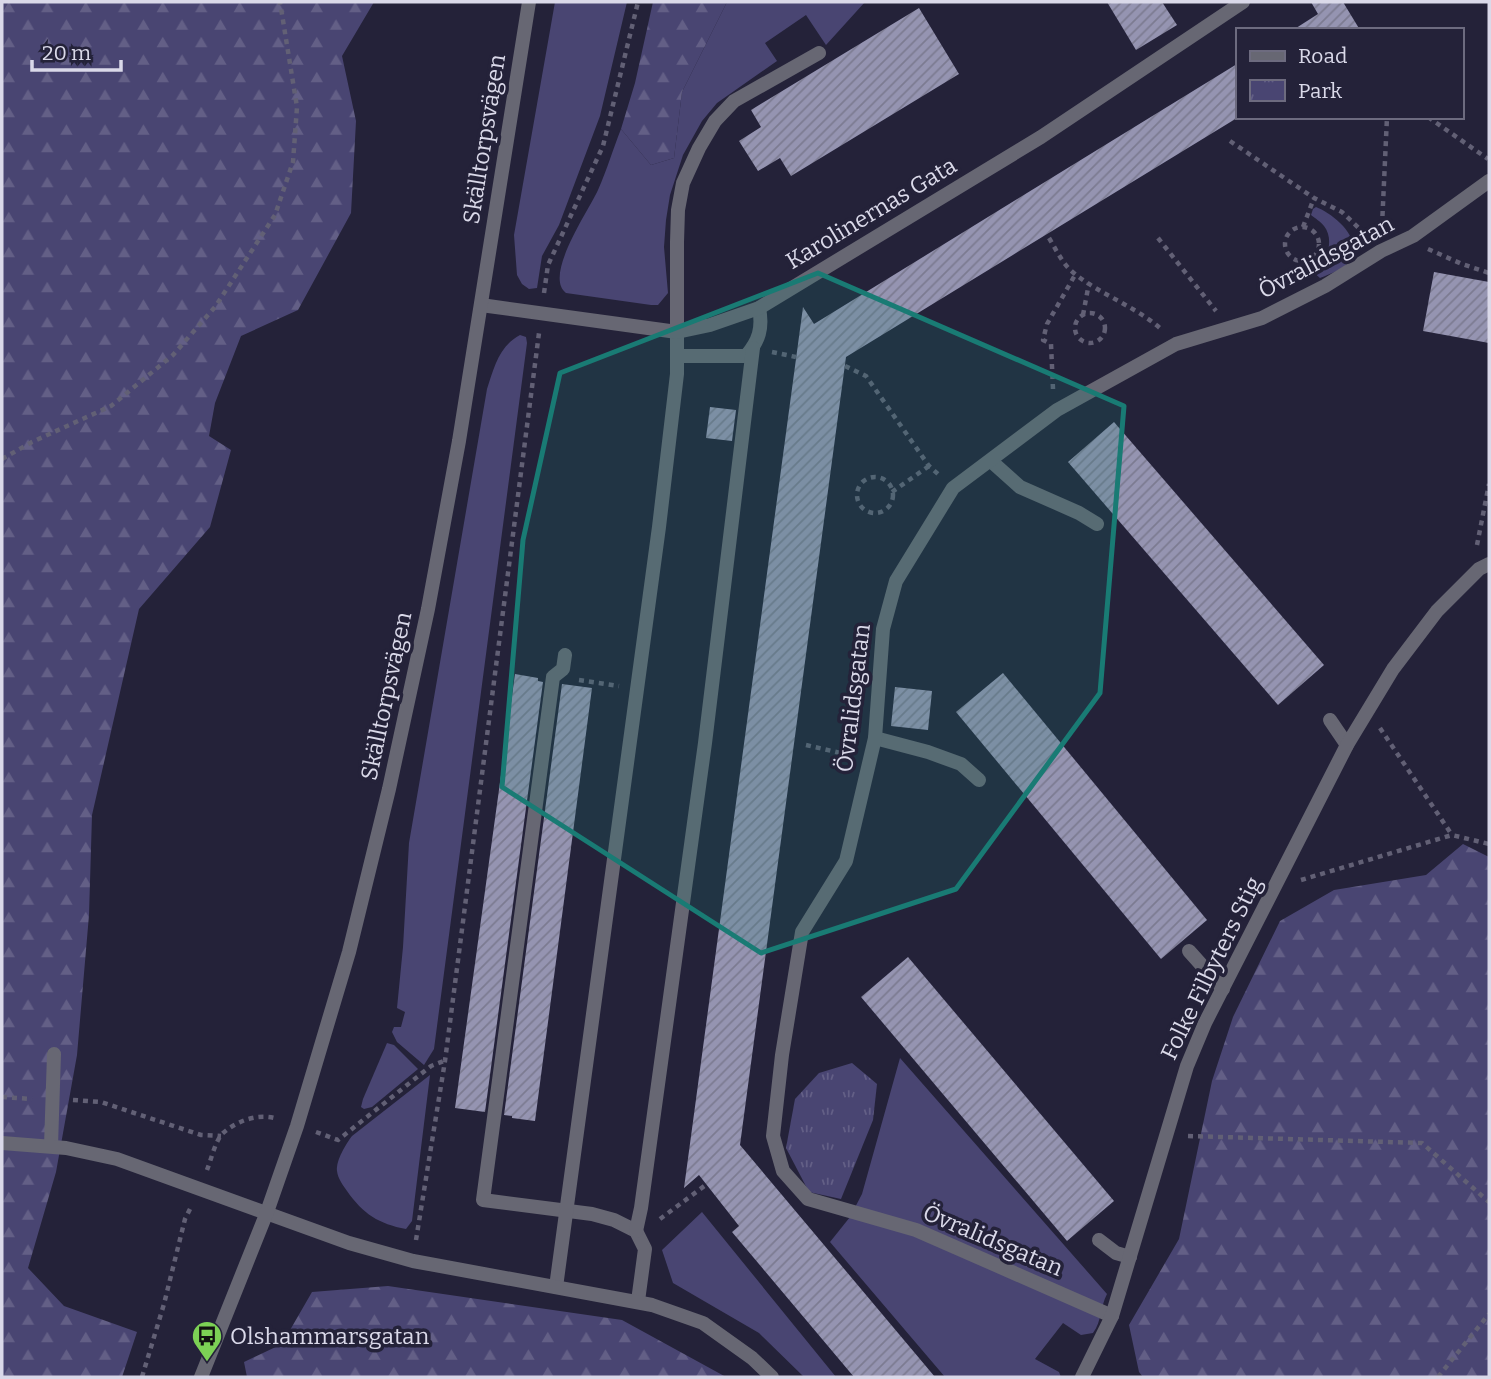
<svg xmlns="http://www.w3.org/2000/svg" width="1491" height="1379" font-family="Bitter,serif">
<defs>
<pattern id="forest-firs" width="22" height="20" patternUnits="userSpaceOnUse" patternTransform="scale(1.75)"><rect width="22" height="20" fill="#494572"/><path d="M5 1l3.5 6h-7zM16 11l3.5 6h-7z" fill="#635f86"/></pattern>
<pattern id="park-tufts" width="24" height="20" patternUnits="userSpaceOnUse" patternTransform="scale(1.75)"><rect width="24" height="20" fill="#494572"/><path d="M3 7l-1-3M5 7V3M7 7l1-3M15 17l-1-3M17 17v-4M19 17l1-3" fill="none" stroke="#635f86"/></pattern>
<pattern id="building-hatch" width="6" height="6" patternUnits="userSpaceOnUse" patternTransform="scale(1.75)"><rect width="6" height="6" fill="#9594b1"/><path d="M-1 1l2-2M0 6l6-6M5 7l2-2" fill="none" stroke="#7c7b91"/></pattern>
</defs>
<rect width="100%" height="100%" fill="#242239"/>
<!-- grass -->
<g fill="#494572">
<polygon points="555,2 627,2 600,116 559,225 542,256 537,288 529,289 522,284 517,275 514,235"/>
<path d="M727,2H865L826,45L806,15L765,43L777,61L717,103L702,121L683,155L670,195L666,220L664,247L668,293L658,305H651L566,293C543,276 589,210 598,190C607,170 613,149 621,129L651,165L674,158L682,92Z"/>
<path d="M1316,207C1332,213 1361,236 1352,257C1348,268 1330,274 1320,278L1313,272C1327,263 1335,240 1324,226C1321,222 1315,218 1311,215L1313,209Z"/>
<path d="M520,335L526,337L527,343L434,1049L424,1065L397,1042L392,1032L394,1027H401L405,1012L397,1008L403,947L409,843L487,389C494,368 499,346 520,335Z"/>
<polygon points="387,1043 394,1045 418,1069 372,1107 364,1109 361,1107 363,1099"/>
<path d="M900,1058L1107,1294C1100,1307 1102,1321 1093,1333L1081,1335L1063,1323L1035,1359L1059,1372L1061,1377H945L830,1242L850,1217L862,1194Z"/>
<path d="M430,1075L412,1221L406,1229C379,1224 363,1214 347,1191C343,1185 338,1179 337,1171C336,1160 346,1144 352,1136Z"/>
<polygon points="702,1212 836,1377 804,1377 759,1333 673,1283 662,1250"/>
</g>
<!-- forest -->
<g fill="url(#forest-firs)">
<polygon points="2,2 374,2 342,56 356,121 351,213 298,310 241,336 215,403 209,436 231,450 210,527 139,609 92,815 89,915 77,1055 56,1172 28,1268 64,1306 137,1332 122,1377 2,1377"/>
<polygon points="653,2 727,2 682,92 674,158 651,165 621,129 635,83"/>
<polygon points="1463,844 1489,857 1489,1377 1143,1377 1139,1372 1129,1325 1179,1239 1212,1081 1233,1017 1280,921 1334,890 1426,875"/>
<polygon points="388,1286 622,1320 726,1377 247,1377 244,1362 282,1344 312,1292"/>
</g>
<!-- park -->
<polygon fill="url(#park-tufts)" points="852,1063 877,1084 873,1120 841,1199 809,1192 786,1148 795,1099 819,1073"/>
<!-- building -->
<g fill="url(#building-hatch)">
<polygon points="1107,2 1162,2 1177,25 1136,50"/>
<polygon points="1311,2 1343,2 1360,30 1293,30 1318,14"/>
<polygon points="919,8 959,74 791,176 780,158 758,171 739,141 761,127 751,110"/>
<polygon points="1237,64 1237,118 846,357 740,1145 935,1377 854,1377 732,1232 739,1226 699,1175 684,1188 803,307 814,324"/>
<polygon points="1434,272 1489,282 1489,343 1423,331"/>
<polygon points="710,407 736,410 732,441 706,438"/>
<polygon points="1114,422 1324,665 1278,705 1068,462"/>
<polygon points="1003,673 1207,920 1161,959 956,712"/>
<polygon points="515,674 538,678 538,681 543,682 485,1112 455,1108"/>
<polygon points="562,684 592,688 535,1121 512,1118 512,1116 504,1115"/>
<polygon points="895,687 932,691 928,730 891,726"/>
<polygon points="908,957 1114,1201 1067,1241 861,997"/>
</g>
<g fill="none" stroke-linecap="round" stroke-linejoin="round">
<!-- path -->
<g stroke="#626075" stroke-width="4.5" stroke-dasharray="5 5" stroke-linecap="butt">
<polyline points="1428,117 1488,159"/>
<polyline points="1230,141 1314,198 1342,212 1367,236"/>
<polyline points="1382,226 1387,117"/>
<circle cx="1302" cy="244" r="17"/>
<polyline points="1303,227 1314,198"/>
<path d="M1049,238C1057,251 1063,265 1075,274C1101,295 1135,306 1161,329"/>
<polyline points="1158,238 1216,311"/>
<polyline points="1428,249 1462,264 1489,273"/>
<polyline points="544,293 548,265 603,146 638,2"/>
<circle cx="1090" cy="328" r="15"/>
<polyline points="1083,315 1089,283"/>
<polyline points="772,352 796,357"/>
<polyline points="845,366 866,376 929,466 938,474"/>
<polyline points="1053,389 1051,344 1043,340 1047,324 1075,275"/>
<polyline points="2,459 32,442 111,406 173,355 215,307 275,215 293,162 297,107 280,2"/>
<circle cx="875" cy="495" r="18"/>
<polyline points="892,492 929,466"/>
<polyline points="1477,545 1489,484"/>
<polyline points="579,680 619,686"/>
<polyline points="1380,728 1452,835"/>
<polyline points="806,745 849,755"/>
<polyline points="1301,880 1452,835 1489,844"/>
<polyline points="2,1097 32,1099"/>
<polyline points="73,1100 101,1102 201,1135 221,1136"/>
<polyline points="316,1132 338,1140 431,1066 444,1061"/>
<polyline points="1188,1136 1422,1143 1489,1202"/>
<path d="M207,1170C211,1160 215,1142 222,1134C237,1120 259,1113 278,1119"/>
<polyline points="660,1219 707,1184"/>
<polyline points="416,1240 445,1061 539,333"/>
<polyline points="142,1377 164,1304 185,1219 191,1207"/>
<polyline points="1438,1377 1489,1314"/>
</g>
<!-- service -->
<g stroke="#676773" stroke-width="14">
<path d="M678,356H746C759,341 763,328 759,308"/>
<polyline points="991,461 1020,487 1079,513 1097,524"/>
<polyline points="565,655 563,669 553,677 483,1200 592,1214 614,1220 636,1231 645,1249 638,1301"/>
<polyline points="875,738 928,752 961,764 979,780"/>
<polyline points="1189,951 1223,989"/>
<polyline points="51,1146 54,1054"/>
<polyline points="636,1231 641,1208 705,743 753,348"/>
<polyline points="1099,1240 1116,1253 1130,1257"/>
<polyline points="556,1287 659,527 677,374 677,242 678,210 683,183 699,148 715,121 734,101 819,53"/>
</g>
<!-- minor -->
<g stroke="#676773" stroke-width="14">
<polyline points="481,305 677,332 710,325 759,308 1041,137 1243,2"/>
<polyline points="1330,720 1347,745"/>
<polyline points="2,1143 66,1148 117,1159 349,1243 413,1261 652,1305 703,1323 752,1358 772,1377"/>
<polyline points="1112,1316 916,1230 808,1199 783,1171 773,1136 782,1055 802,932 846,861 875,738 883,629 896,581 953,488 1057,410 1176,344 1262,318 1325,286 1381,251 1413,236 1489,181"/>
<polyline points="1082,1377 1112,1316 1187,1066 1205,1023 1347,745 1393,669 1437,611 1479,569 1489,564"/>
</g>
<!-- tertiary -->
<polyline stroke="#676773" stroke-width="14" points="201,1377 267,1212 297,1126 349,952 389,789 428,609 459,441 529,2"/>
</g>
<!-- marked area -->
<path fill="#197b74" fill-opacity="0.2" stroke="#197b74" stroke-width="5" stroke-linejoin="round" d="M818,273L1124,406L1100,693L956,889L761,953L502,787L523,540L560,373Z"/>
<!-- icons -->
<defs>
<g id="bus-pin" transform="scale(1.575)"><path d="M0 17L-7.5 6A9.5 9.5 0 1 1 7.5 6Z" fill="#7cd155" stroke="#242239"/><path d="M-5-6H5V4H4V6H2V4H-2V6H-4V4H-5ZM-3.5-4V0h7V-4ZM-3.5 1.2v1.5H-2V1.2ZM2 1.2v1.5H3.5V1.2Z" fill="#111"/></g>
</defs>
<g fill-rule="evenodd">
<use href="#bus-pin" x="207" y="1336"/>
</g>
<g text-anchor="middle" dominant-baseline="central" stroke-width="7" stroke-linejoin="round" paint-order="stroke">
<!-- street labels -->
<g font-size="23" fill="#dad9e9" stroke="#242239">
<text transform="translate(484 139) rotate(-81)">Skälltorpsvägen</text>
<text transform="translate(871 213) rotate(-31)">Karolinernas Gata</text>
<text transform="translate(1326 257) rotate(-28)">Övralidsgatan</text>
<text transform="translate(386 696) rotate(-78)">Skälltorpsvägen</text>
<text transform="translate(853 698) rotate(-83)">Övralidsgatan</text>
<text transform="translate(1211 968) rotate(-64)">Folke Filbyters Stig</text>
<text transform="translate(993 1240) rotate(23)">Övralidsgatan</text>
</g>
<!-- poi labels -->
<g font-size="23" fill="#dad9e9" stroke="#242239" text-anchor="start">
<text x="230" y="1336">Olshammarsgatan</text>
</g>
</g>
<!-- border -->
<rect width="1491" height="1379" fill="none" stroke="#dad9e9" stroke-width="7"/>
<!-- legend -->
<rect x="1236" y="28" width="228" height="91" fill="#242239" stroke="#6d6b7f" stroke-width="2"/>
<rect x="1250" y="51" width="35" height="10" fill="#676773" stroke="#6d6b7f" stroke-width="2"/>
<text x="1298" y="63" font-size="21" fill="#dad9e9">Road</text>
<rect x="1250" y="80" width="35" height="21" fill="url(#park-tufts)" stroke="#6d6b7f" stroke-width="2"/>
<text x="1298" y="98" font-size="21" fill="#dad9e9">Park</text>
<!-- scale -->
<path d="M32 60v10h89v-10" fill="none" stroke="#dad9e9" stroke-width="3.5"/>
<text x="42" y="60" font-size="21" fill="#dad9e9" stroke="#242239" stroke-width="5" paint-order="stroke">20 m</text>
</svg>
